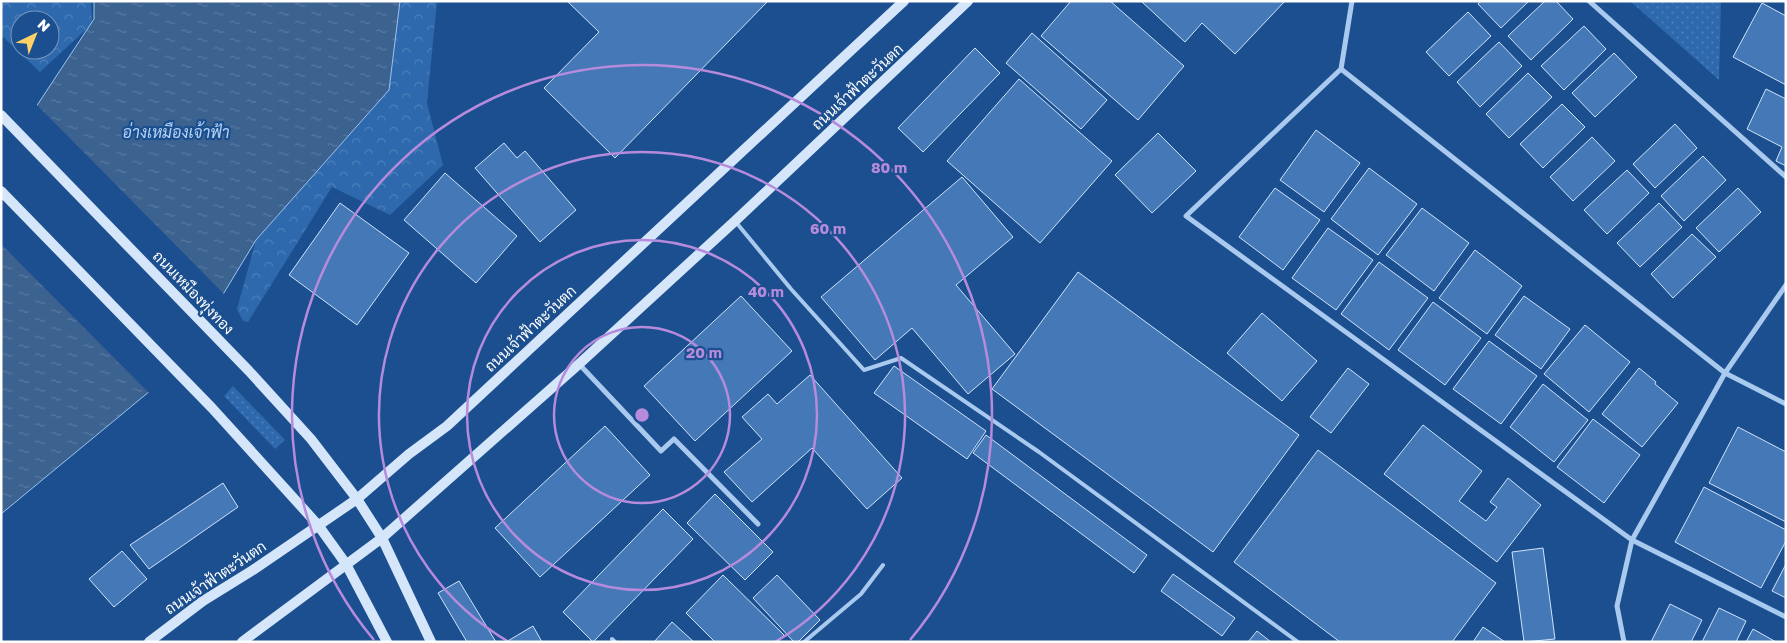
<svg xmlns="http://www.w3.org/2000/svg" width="1787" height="643" font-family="'Golos Text',Sarabun,sans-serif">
<defs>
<pattern id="grass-dots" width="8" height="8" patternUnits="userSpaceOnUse" patternTransform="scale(1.25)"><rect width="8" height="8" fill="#2e69ad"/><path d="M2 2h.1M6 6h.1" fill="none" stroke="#4d80b9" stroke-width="1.8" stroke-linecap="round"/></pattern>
<pattern id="forest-crowns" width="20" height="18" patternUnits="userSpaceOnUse" patternTransform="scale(1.25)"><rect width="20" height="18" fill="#2e69ad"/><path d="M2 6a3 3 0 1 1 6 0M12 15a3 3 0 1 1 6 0" fill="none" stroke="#4d80b9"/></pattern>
<pattern id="water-ripples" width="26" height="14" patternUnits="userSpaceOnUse" patternTransform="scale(1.25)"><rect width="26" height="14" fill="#3c6290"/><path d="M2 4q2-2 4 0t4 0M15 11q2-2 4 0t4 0" fill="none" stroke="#597aa1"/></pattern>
</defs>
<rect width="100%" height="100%" fill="#1b4f8f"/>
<!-- grass -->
<g fill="url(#grass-dots)">
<polygon points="1630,1 1721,1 1719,80"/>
<polygon points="233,386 285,440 275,449 224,396"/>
</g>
<!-- forest -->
<g fill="url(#forest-crowns)" fill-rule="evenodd">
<path d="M1,1H91L92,24L40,72L1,35ZM20,20H50V50H20Z"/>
<polygon points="400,1 437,1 427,103 443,165 390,215 332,187 248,322 243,321 237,309 256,240 389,90"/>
</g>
<!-- water -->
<polygon fill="url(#water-ripples)" stroke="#9cc4f0" points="94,1 400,1 389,90 256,240 179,367 1,514 1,160 94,19"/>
<!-- pier -->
<polygon fill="#1b4f8f" points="35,103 225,295 181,369 150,394 1,244 1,155"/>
<!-- building -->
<g fill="#4478b7" stroke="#cfe3fa">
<polygon points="567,1 768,1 615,158 544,88 599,32"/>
<polygon points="1071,1 1110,1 1184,66 1138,120 1041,36"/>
<polygon points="1141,1 1285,1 1235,54 1202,23 1185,42"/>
<polygon points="1480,1 1529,1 1501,28 1478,4"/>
<polygon points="1545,1 1556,1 1573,19 1531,60 1508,36"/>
<polygon points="1762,3 1786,16 1786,85 1733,57"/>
<polygon points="1468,12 1491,36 1449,76 1426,52"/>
<polygon points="1584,26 1606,49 1564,90 1541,66"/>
<polygon points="1032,33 1107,100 1081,129 1006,63"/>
<polygon points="1499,42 1522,66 1480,107 1457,82"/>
<polygon points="975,48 1000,73 923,152 898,128"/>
<polygon points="1614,53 1637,77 1595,117 1572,93"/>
<polygon points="1528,73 1552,97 1509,138 1486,114"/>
<polygon points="1019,79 1112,161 1040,243 947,161"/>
<polygon points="1766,89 1786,99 1786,166 1776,161 1782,147 1747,129"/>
<polygon points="1562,104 1585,127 1543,168 1520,144"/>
<polygon points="1675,124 1697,148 1655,188 1633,164"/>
<polygon points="1316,130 1360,163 1324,212 1280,180"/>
<polygon points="1158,133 1196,171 1152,213 1115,175"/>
<polygon points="1592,137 1615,161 1573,201 1550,177"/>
<polygon points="504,143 517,158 525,151 576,210 540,242 475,168"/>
<polygon points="1703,156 1726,180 1684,221 1661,196"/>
<polygon points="1369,168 1417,204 1378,255 1331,219"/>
<polygon points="1627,170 1649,193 1607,234 1584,210"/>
<polygon points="445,173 517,236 476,283 404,220"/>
<polygon points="962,177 1013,237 956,285 1015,354 968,394 912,328 875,360 821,297"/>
<polygon points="1275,188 1320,220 1283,270 1239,237"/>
<polygon points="1738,188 1761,212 1719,252 1696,228"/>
<polygon points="340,203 409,253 357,325 289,275"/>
<polygon points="1659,203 1682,227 1640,267 1617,243"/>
<polygon points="1422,208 1469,243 1434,291 1386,255"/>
<polygon points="1328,228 1373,260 1336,310 1292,278"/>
<polygon points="1692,234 1716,257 1673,298 1651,274"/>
<polygon points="1475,250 1522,286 1487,334 1439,298"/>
<polygon points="1379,262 1428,298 1389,350 1341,314"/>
<polygon points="1078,272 1299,435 1213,552 992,389"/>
<polygon points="741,296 792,351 695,441 644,386"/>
<polygon points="1524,296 1570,329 1541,369 1495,335"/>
<polygon points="1433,302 1481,338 1445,385 1398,350"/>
<polygon points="1262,313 1317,361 1282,401 1227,353"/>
<polygon points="1585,325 1630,362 1589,412 1544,374"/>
<polygon points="1489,341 1537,376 1501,424 1453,389"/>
<polygon points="894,366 986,431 967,459 874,393"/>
<polygon points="1348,368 1369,384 1331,433 1310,417"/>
<polygon points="1639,368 1656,382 1655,384 1678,403 1642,447 1602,414"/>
<polygon points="810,375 902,478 867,509 812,448 752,502 724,472 762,439 742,417 768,394 777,404"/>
<polygon points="1543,384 1588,420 1554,462 1510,427"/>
<polygon points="1593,419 1640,455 1604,503 1557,467"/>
<polygon points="1423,425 1482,471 1459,501 1486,521 1497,507 1490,502 1508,478 1541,505 1497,562 1384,474"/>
<polygon points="605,426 650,475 540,577 495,528"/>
<polygon points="1738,427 1786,452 1786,522 1709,483"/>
<polygon points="986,435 1147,555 1134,573 973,453"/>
<polygon points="1318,450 1496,583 1452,642 1340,642 1234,562"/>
<polygon points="223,483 238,507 149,569 130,545"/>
<polygon points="1704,487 1786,530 1786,541 1761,588 1675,542"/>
<polygon points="715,494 773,552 745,580 687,523"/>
<polygon points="663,509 693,539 593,642 563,612"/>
<polygon points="1543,548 1555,639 1524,642 1512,552"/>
<polygon points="122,551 147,579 114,607 89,579"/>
<polygon points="1786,564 1786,598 1772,591"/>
<polygon points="1173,574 1235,618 1222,636 1161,591"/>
<polygon points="723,575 784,635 778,642 715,642 686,613"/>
<polygon points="777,575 820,620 798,642 794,642 753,598"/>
<polygon points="459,581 496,642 467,642 438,593"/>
<polygon points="1670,604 1702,620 1691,642 1651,642"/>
<polygon points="1719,608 1746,621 1736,642 1702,642"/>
<polygon points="672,622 694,642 654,642"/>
<polygon points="533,626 542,642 506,642"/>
<polygon points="1483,627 1505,642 1473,642"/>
<polygon points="1753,629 1776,642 1746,642"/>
<polygon points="1257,631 1271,642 1248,642"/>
</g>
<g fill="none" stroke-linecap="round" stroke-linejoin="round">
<!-- lane -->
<g stroke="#a9c9ee" stroke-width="4">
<polyline points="735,221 791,289 864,370 901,358 1039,452 1298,642"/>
<polyline points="612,639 615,642"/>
<polyline points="804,642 861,594 883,565"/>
</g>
<!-- street -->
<g stroke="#a9c9ee" stroke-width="5">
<polyline points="1352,1 1341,69 1186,216 1632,540 1786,617"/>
<polyline points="1589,1 1786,177"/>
<polyline points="1341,69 1725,373 1786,404"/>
<polyline points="579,364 661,451 674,439 758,524"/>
<polyline points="1624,642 1617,606 1632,540 1725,373 1786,285"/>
</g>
<!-- secondary -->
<g stroke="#d6e6fa" stroke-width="10">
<polyline points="1,115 249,371 311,439 357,499 382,538 431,642"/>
<polyline points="1,191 212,408 318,525 346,564 387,642"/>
<polyline points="149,642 203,601 253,570 357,499 409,454 447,426 904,1"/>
<polyline points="242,642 382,538 579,364 735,221 968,1"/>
</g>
</g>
<!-- distance rings -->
<g fill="none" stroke="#b68bdc" stroke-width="2.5">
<circle cx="642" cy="415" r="88"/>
<circle cx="642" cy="415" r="175"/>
<path d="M509 642A263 263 0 1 1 775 642"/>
<path d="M374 640A350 350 0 1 1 910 640"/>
</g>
<g text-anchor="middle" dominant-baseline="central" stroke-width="4.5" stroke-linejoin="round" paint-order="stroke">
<!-- street labels -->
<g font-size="15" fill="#fff" stroke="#1b4f8f">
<text transform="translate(857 86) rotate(-43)">ถนนเจ้าฟ้าตะวันตก</text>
<text transform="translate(194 292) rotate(46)">ถนนเหมืองทุ่งทอง</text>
<text transform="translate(530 328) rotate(-43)">ถนนเจ้าฟ้าตะวันตก</text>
<text transform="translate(215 577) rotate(-34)">ถนนเจ้าฟ้าตะวันตก</text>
</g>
<!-- water labels -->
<g font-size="16" font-style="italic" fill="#b5d3f5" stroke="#1b4f8f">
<text x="176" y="132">อ่างเหมืองเจ้าฟ้า</text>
</g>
</g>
<circle cx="642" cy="415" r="8" fill="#b68bdc" stroke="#1b4f8f" stroke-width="2.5"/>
<g font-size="15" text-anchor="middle" font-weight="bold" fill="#b68bdc" stroke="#1b4f8f" stroke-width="4.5" stroke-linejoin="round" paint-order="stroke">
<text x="889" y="173">80 m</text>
<text x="828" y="234">60 m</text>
<text x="766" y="297">40 m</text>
<text x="704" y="358">20 m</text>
</g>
<!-- border -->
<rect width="1787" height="643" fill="none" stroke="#ffffff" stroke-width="5"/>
<!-- north arrow -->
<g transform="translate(35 35) rotate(43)"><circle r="24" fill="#1b4f8f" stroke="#7695bc"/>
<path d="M0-4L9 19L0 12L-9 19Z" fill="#ffd166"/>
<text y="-8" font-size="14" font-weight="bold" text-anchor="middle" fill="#ffffff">N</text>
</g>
</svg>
